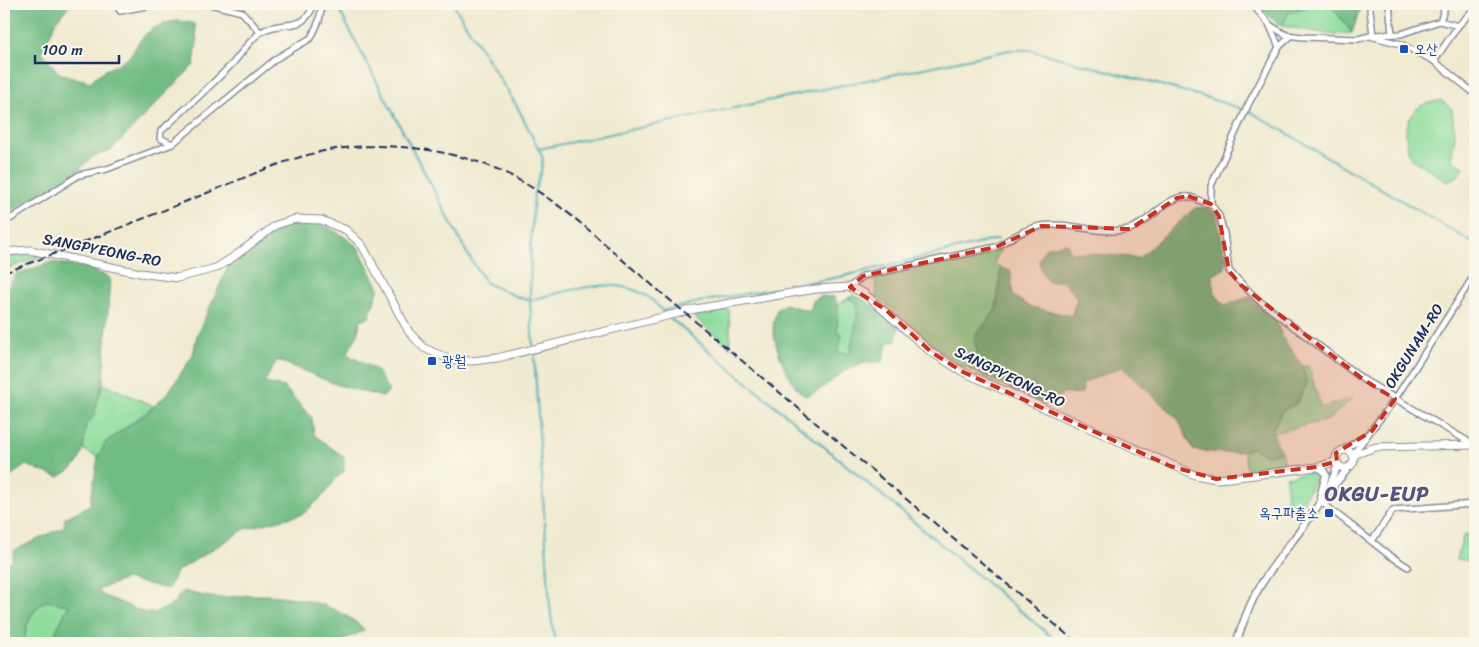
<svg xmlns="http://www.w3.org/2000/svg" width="1479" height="647" font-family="Sriracha,'Poor Story',sans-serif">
<rect width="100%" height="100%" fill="#fbf7ec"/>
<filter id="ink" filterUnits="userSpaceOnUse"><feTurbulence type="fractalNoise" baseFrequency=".02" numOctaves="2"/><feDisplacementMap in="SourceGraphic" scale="10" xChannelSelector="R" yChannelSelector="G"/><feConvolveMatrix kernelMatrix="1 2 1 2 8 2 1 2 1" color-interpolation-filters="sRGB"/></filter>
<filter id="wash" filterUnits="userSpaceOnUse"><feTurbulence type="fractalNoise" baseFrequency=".0096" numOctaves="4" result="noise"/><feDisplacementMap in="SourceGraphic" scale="20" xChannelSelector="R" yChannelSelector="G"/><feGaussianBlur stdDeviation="1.12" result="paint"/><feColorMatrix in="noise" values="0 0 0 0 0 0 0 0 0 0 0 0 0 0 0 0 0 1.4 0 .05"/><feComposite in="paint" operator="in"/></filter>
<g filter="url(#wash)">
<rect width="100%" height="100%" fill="#f0ead0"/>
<!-- green -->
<g fill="#8cdc9b" stroke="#54867c">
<polygon points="1315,4 1330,4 1352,33 1335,35 1282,26 1289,13"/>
<path d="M1441,100L1452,109L1455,136L1451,160L1464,167L1457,177L1447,181L1410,158C1405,141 1402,120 1419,107C1424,103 1435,102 1441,100Z"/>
<polygon points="1001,249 994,263 1001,268 996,310 974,337 979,361 969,369 952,362 904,318 877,297 875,278"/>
<polygon points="29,255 42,256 4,270 4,257"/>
<path d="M848,298L857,304C859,323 852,335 850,355L838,352L842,335L837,331L838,305Z"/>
<polygon points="729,310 731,348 693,316"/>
<polygon points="1308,365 1321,408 1353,398 1328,420 1273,433 1272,431 1282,411 1297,403 1307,383 1302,367"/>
<polygon points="103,384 154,406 106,442 98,457 84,450 83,441 86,424 95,416 96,406"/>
<polygon points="1251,448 1267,455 1281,452 1287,469 1247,472 1244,452"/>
<polygon points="1317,471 1317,476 1298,511 1287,510 1286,477"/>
<polygon points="1464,534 1475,535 1475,562 1456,559"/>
<path d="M45,601L69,605L56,631L53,643H25C25,624 30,613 45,601Z"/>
</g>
<!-- forest -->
<g fill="#71bc83" stroke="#467670">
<path d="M4,4H71L56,21L42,52L59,73L90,82C103,69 111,69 126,59C133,55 136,44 142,38C156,23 175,17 195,24L197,41L194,65L111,150L92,157L70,179L25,202L4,218Z"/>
<polygon points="1257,4 1315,4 1289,13 1282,26 1268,16"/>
<polygon points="1330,4 1363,4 1361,6 1352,33"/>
<path d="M1207,207L1216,214L1226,259L1225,268L1212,276L1214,292L1224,305L1250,297L1262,308L1274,314L1282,337L1302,365L1307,383L1297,403L1282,411L1272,431L1281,452L1267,455L1251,448C1234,456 1212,452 1193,450L1178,419L1122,367L1083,383L1082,393L1063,394L1045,405L969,369L979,361L974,337L996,310L1001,268L1011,271L1013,296L1031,307L1071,316L1077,298L1063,281L1048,282L1041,270L1039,260L1045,248L1067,243L1070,252L1139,258L1195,208Z"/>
<path d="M296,223H320L343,236L358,247L379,288L369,318L360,320L358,334L347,354L376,370L389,391L383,397L338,385L277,360L264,383L284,387L312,418L314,435L344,457V472L336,478L325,494L303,514L245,529L176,572L168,589L126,579L98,590C103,598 114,599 122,603C148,615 150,618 176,602L178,596L184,591C193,593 202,596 210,597C224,599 239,595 253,595C289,594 338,603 365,630L337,643H53L56,631L69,605L45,601C30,613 25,623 25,643H4V564L11,562L15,550L64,527L65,518L90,505L98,457L106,442L147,413L168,393L193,355L197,335L228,267L279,229Z"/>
<path d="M52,262L88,268L110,278L103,384L96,406L95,416L86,424C82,452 87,463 58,477L26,465L13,474L4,489V294L15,275Z"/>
<path d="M853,295L863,299L899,327L895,341L887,343L883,362C872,360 851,366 842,373C830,381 820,393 805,396C789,385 775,348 773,329C773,323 775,316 777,309L785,304L810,311L813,301L821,296L834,297L838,305L837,331L842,334L838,352L850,354C852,335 859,323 857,304L848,298Z"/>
</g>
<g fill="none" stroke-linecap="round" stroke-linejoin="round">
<!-- stream -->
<g stroke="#3cacb7" stroke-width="2">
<path d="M336,4L467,253L486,283L520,298L530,300C569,291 615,273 651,299C656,303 660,309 665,313"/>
<polyline points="453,4 518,108 543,158 541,171 534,193 531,240 530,300 533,347"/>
<polyline points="539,149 1010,50 1030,50 1205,97 1251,112 1475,244"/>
<polyline points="663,311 699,302 840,277 998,239"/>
<polyline points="670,318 1059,643"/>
<polyline points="534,352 550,607 555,643"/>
</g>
</g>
</g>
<g filter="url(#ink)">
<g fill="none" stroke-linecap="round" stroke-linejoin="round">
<!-- minor casing -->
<g stroke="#868c97" stroke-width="8">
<g id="minor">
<polyline points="116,4 120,11 157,4"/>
<polyline points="210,4 242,12 260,32"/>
<polyline points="1252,4 1270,25 1286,35 1303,37 1358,39 1370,36 1401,44 1434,61 1475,94"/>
<polyline points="1389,4 1392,34"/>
<polyline points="1370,10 1373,35"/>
<polyline points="1440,21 1458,26"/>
<polyline points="1270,26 1279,47"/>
<polyline points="1373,35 1401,34 1440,21 1446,4"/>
<polyline points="1291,36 1279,47 1249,103 1211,186 1211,204 1219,216 1224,233 1229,271 1257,299 1364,380 1474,445"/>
<polyline points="1434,61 1458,26 1475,8"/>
<polyline points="172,144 277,58 311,38 319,21 322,4"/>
<path d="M4,223L79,175L107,169L172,144L160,138L161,131C185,109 210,87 233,63C242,53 250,39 261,32C284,18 303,35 314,4"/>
<path d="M850,287L863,276L996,247C1009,239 1025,229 1041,226C1070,221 1100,236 1129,229C1150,224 1166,194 1189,197C1197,198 1202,203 1211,204"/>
<polyline points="1343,450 1366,436"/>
<polyline points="1353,454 1395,399 1475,274"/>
<polyline points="1320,501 1389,555 1408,567"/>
<polyline points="1372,541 1393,510 1475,504"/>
</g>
</g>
<!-- tertiary casing -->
<g stroke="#868c97" stroke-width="9">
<g id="tertiary">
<polyline points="1317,467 1323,470 1326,475 1320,497"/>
<polyline points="1324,497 1351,465"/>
<path d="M1236,643C1243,623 1250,602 1262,583C1286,544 1325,508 1338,464"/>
</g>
</g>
<!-- secondary casing -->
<g stroke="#868c97" stroke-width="9">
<g id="secondary">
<polyline points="4,252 30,250 140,273 177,278 216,268 235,256 276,225 295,219 321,220 346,230 362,245 409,332 424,348 451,360 472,361 497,358 695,309 816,289 850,287 864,293 931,352 963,372 1195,475 1216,479 1230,478 1317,467 1337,461"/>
<circle cx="1345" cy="459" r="9"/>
<polyline points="1353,455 1376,447 1475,445"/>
</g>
</g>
<!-- minor -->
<use href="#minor" stroke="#fff" stroke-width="5"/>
<!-- tertiary -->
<use href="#tertiary" stroke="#fff" stroke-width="6"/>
<!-- secondary -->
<use href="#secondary" stroke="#fff" stroke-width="7"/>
<!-- rail -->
<path stroke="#1b2f5e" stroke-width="2" stroke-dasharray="8 4" stroke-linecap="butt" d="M4,273C72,247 140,220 207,193C247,177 293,155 336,149C385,142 438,148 484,164C539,184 584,225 626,263L1077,643"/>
</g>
</g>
<!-- marked area -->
<path fill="#c8321e" fill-opacity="0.2" stroke="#c8321e" stroke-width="4" stroke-dasharray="10 6" stroke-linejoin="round" d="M1188,196L1211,204L1219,216L1229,271L1241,285L1364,380L1395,399L1372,431L1336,453L1337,461L1317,467L1216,479L1170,466L963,372L931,352L886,310L850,287L863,276L996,247L1041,226L1130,229L1177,198Z"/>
<!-- markers -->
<g fill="#1a4fb4" stroke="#fbf7ec" stroke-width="2">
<rect x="1399" y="44" width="10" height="10" rx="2.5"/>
<rect x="427" y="356" width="10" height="10" rx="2.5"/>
<rect x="1324" y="508" width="10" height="10" rx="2.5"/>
</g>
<g text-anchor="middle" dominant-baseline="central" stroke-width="4" stroke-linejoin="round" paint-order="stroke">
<!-- transit labels -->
<g font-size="15" fill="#164399" stroke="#fbf7ec" text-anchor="start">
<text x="1414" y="49">오산</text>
<text x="442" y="361">광월</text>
<text x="1319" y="513" text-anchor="end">옥구파출소</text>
</g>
<!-- street labels -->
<g font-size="15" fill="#1b2f5e" stroke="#fbf7ec">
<text transform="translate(102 250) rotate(11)">SANGPYEONG-RO</text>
<text transform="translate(1414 346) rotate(-58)">OKGUNAM-RO</text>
<text transform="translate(1010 377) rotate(26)">SANGPYEONG-RO</text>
</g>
<!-- district labels -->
<g font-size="20" font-weight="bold" letter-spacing="1" fill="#565282" stroke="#fbf7ec">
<text x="1377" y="494">OKGU-EUP</text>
</g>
</g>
<!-- margin -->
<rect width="1479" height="647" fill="none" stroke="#fbf7ec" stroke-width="20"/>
<!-- scale -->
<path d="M35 55v8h84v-8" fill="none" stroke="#1b2f5e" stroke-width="2.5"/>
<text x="42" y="55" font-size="15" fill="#1b2f5e" stroke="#fbf7ec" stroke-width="4" paint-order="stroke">100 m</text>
</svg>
